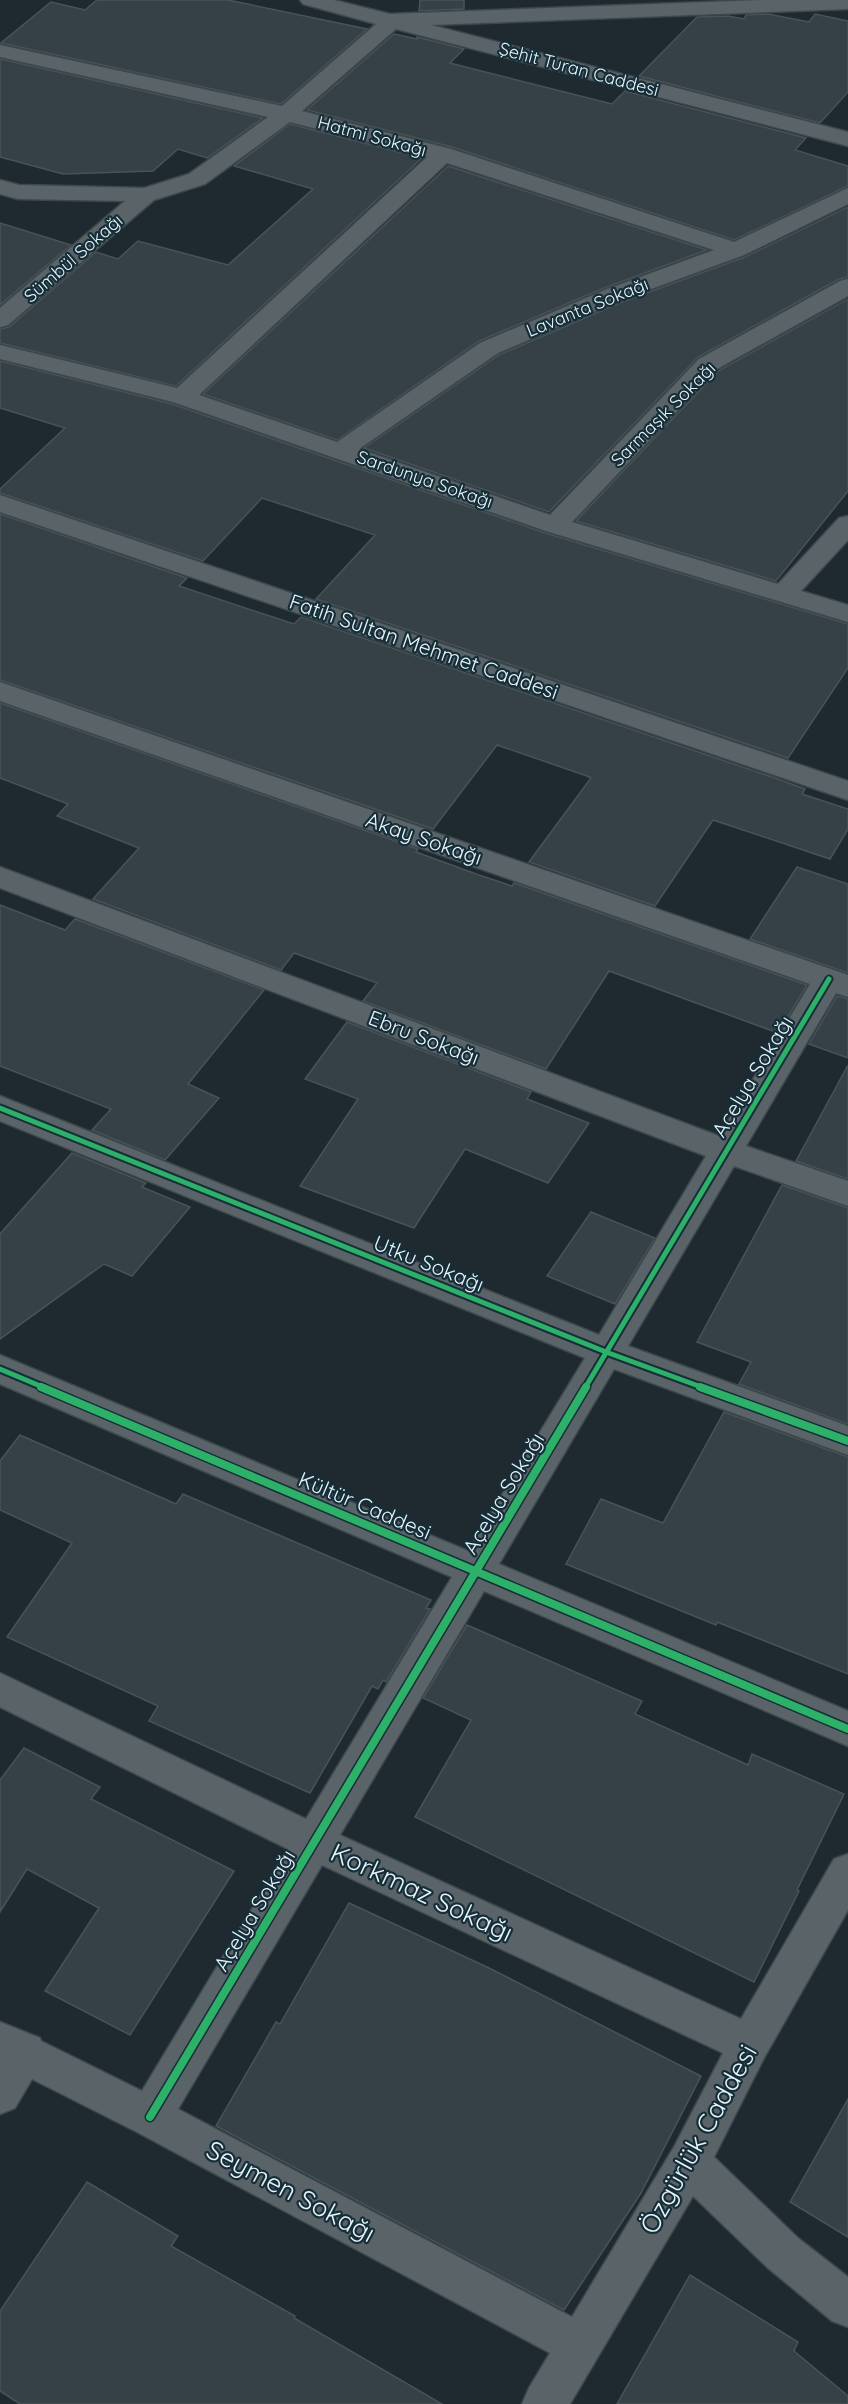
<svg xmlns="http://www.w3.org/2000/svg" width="848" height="2404" font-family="Quicksand,sans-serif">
<rect width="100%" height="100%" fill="#1e2a30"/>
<!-- building -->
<g fill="#364147" stroke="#485358" stroke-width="1.5">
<polygon points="97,0 228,0 367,29 281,104 1,43 51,2 85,10"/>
<polygon points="420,0 464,0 464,9 419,11"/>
<polygon points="768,14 809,22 815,14 848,21 848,92 820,123 639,76 697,17 728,16 744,19 746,15"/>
<polygon points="394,34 417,39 417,37 464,49 450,63 612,104 625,91 806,138 795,150 848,166 848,186 734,240 452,147 307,110"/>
<polygon points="0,59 263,118 207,158 178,149 153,171 63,174 0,157"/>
<polygon points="290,124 422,158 176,386 0,343 0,329 9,327 96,252 118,259 138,241 228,265 313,189 234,166"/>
<polygon points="448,166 707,250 604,288 479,341 337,440 203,394"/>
<polygon points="848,207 848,277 839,279 698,357 549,512 364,448 499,355 622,302 745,257"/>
<polygon points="0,223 71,245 0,305"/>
<polygon points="848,299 848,491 776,581 576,521 718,371"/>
<polygon points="0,361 172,404 545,533 848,624 848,668 788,758 316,599 375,535 262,498 203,561 0,493 0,489 65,428 0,408"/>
<polygon points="0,514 187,578 179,586 294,624 301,617 775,778 805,789 802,794 848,809 848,829 830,859 713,820 655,906 529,862 591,778 587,776 497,745 433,829 0,680"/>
<polygon points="0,703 418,849 416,852 479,875 512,886 514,883 807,985 778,1033 609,971 546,1069 363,1001 377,983 294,953 281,970 93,899 139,848 57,816 68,804 0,778"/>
<polygon points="797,867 848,884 848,973 750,939"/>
<polygon points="0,905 65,930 75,919 264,990 188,1084 219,1098 165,1160 92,1130 111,1109 0,1066"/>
<polygon points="837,996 848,999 848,1058 809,1044"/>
<polygon points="347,1022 531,1092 527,1099 589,1123 548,1183 465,1149 414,1228 300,1186 358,1099 305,1079"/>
<polygon points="848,1065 848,1179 796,1161"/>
<polygon points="72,1153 146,1183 142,1187 190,1207 132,1276 104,1264 0,1339 0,1234"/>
<polygon points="782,1185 848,1208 848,1424 739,1384 751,1362 697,1342"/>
<polygon points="591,1212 655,1238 615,1304 547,1276"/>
<polygon points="724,1412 848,1457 848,1674 717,1622 716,1625 566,1564 601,1499 663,1523"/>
<polygon points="20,1435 176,1504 183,1494 431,1600 426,1608 430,1609 386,1682 383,1680 378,1689 372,1686 310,1793 149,1721 158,1706 7,1637 72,1543 0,1510 0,1461"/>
<polygon points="467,1625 642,1701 635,1714 748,1765 752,1754 844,1794 797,1890 799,1891 754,1982 415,1817 471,1720 423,1698"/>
<polygon points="24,1748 100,1787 91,1799 234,1871 130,2035 45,1991 99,1908 27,1869 0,1912 0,1780"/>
<polygon points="349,1903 489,1968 701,2076 641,2193 564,2310 216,2126 276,2022 280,2024"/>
<polygon points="848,2099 848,2237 790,2202"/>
<polygon points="87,2182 178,2236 171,2246 295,2316 294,2318 442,2404 20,2404 0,2391 0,2311"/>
<polygon points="690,2275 798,2342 794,2351 848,2396 848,2404 617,2404"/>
</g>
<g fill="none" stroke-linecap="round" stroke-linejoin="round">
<!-- minor casing -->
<g stroke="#3d484d" stroke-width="3">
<g id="minor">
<path d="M300,0H334L390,14L761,0H848V9L431,25L848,132V146L396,29L302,111L451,149L734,242L848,188V204L744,255L621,300L498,353L359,449L550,515L699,359L840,281L848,279V296L717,369L572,522L778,584L839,518L848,516V540L801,591L848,605V622L546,531L173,402L0,359V345L177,388L427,157L290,122L205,184L154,200L8,325L0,327V308L125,201L18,199L0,194V180L19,185L144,188L189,174L268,117L0,57V45L282,106L376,24L303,4ZM447,163L714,250L605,290L480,343L337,442L199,395Z"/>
<polygon points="0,495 848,781 848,800 0,512"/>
<path d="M0,682L848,975V997L836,993L746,1146L848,1181V1206L734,1166L628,1346L848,1426V1455L614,1369L499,1564L848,1711V1746L484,1591L340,1835L741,2019L834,1859L848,1854V1910L764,2058L714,2157L798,2238L848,2277V2327L832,2321L768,2268L693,2196L570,2404H522L529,2388L550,2353L135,2131L32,2079L15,2108L0,2114V2022L40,2038L41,2041L142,2091L288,1849L0,1707V1673L306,1819L452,1577L0,1384V1355L468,1551L585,1358L0,1121V1096L599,1335L706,1156L0,888V867L719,1136L810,984L0,701ZM322,1865L723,2053L674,2147L572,2317L178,2109Z"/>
</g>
</g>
<!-- minor -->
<use href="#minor" fill="#5a6368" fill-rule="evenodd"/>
<!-- cycleway-far1 casing -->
<g stroke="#162e38" stroke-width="9">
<g id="cycleway-far1">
<polyline points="0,1108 606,1352 704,1388"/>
<polyline points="0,1369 45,1388"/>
<polyline points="585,1388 829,979"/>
</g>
</g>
<!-- cycleway casing -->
<g stroke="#162e38" stroke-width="11">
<g id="cycleway">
<polyline points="41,1387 848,1729"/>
<polyline points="700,1387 848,1441"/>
<polyline points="150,2117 586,1387"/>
</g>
</g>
<!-- cycleway-far1 -->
<use href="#cycleway-far1" stroke="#2db169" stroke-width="5"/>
<!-- cycleway -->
<use href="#cycleway" stroke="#2db169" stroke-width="8"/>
</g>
<g text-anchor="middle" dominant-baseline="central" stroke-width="4.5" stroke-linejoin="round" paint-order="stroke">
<!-- far-street labels -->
<g font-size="18" fill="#e6f4fb" stroke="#162e38">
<text transform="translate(579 69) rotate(15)">Şehit Turan Caddesi</text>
<text transform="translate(372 136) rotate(15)">Hatmi Sokağı</text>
<text transform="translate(73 258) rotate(-41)">Sümbül Sokağı</text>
<text transform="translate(587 307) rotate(-22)">Lavanta Sokağı</text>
<text transform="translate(663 414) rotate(-45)">Sarmaşık Sokağı</text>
<text transform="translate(425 479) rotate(19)">Sardunya Sokağı</text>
</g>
<!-- street labels -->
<g font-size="21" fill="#e6f4fb" stroke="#162e38">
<text transform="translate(424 646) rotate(19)">Fatih Sultan Mehmet Caddesi</text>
<text transform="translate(424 838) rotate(19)">Akay Sokağı</text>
<text transform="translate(424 1037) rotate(21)">Ebru Sokağı</text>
<text transform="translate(752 1076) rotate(-59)">Açelya Sokağı</text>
<text transform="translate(429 1263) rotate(22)">Utku Sokağı</text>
<text transform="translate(503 1493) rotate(-59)">Açelya Sokağı</text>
<text transform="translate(365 1505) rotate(23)">Kültür Caddesi</text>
<text transform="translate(254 1910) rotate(-59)">Açelya Sokağı</text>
</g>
<!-- near-street labels -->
<g font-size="26" fill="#e6f4fb" stroke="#162e38">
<text transform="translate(422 1892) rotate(25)">Korkmaz Sokağı</text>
<text transform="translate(698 2139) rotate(-61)">Özgürlük Caddesi</text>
<text transform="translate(291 2191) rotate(28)">Seymen Sokağı</text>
</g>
</g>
</svg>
